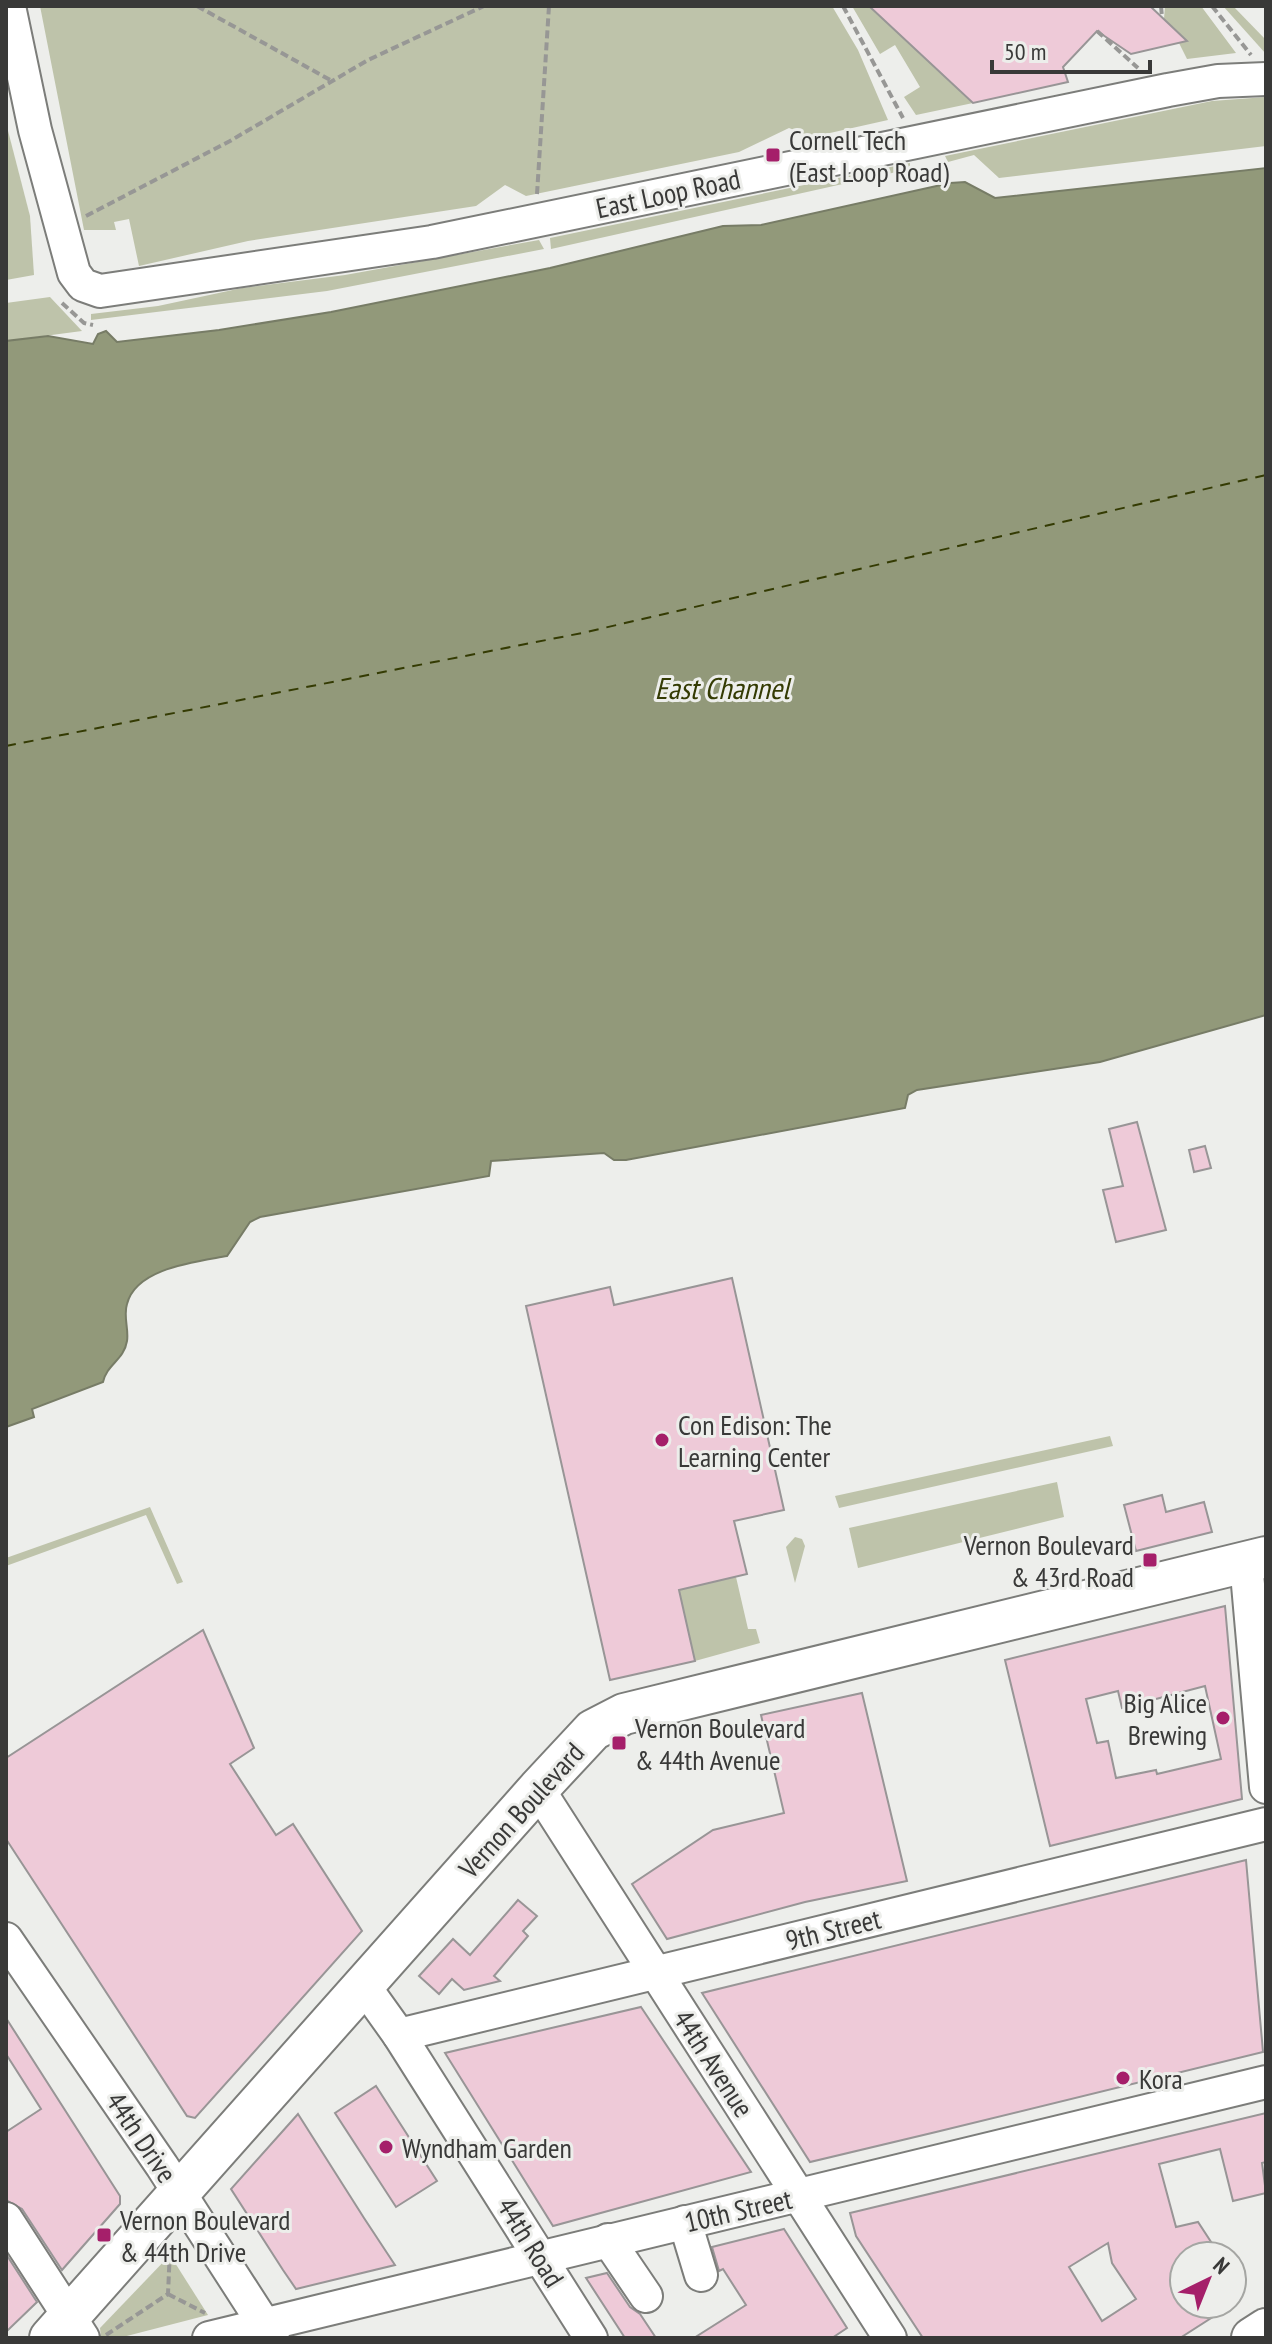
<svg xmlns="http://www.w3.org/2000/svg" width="1272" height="2344" font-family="'PT Sans Narrow',sans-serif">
<rect width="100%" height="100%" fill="#edeeeb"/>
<!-- green -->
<g fill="#bec3aa">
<polygon points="40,6 832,6 858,50 888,120 812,137 789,128 739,152 526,196 505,185 476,206 248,241 139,266 129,219 114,222 116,230 84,230"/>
<polygon points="852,6 869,6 973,103 916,115 904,97 920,87 895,45 880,54"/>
<polygon points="1165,6 1201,6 1236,53 1187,59 1179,43 1186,40 1164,19"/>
<polygon points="1223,6 1233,6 1266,40 1266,54"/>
<polygon points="1266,97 1266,146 999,178 974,155 948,162 945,156 1212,101"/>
<polygon points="6,123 30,216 34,275 6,280"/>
<polygon points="910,163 910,169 551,249 550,238"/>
<polygon points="539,240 544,249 327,291 91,320 91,314 158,306 242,288 345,275"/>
<polygon points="50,297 82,331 6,341 6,303"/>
<polygon points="1110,1436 1113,1446 839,1508 835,1496"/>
<polygon points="1057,1482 1064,1517 858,1568 849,1528"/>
<polygon points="150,1507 183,1582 177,1584 146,1515 6,1566 6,1558"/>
<polygon points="795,1537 802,1539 805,1546 795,1583 786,1547"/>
<polygon points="736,1577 748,1629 756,1629 760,1643 695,1661 679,1590"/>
<polygon points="170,2255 208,2315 119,2338 101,2338 100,2328"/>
</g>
<!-- water -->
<path fill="#92997a" stroke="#777c66" stroke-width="2" d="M1266,168V1015L1100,1062L917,1090L908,1095L905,1108L626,1160H614L604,1153L491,1161L489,1176L260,1217L250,1222L227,1256C195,1262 136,1268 127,1304C123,1316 129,1329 127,1341C124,1360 107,1364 103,1382L32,1409L34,1417L6,1427V341L48,336L93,344L98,334L106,331L117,342L219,330L331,312L550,268L723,226L761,225L950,183L965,182L995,198Z"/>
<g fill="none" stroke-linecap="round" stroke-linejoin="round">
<!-- ferry -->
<polyline stroke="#343b03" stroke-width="2" stroke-dasharray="10 8" stroke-linecap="butt" points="6,746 582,633 1266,475"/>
</g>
<!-- building -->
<g fill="#eecad8" stroke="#989596" stroke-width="2" fill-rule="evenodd">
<polygon points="869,6 1150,6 1187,41 1131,54 1097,31 1063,67 1068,82 973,103"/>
<polygon points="1137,1122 1166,1230 1116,1242 1103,1190 1123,1186 1109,1129"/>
<polygon points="1205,1146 1211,1168 1194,1172 1189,1150"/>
<polygon points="732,1278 784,1510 734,1521 747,1574 679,1590 695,1661 610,1680 526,1306 610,1287 614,1305"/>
<polygon points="1162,1495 1166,1512 1204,1502 1212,1532 1136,1551 1124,1505"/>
<path d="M1225,1606L1242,1799L1050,1846L1005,1660ZM1205,1686L1221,1759L1157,1774L1156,1770L1116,1778L1108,1741L1097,1743L1086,1699L1118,1691L1122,1708Z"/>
<polygon points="203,1630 254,1748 230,1764 276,1835 293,1824 362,1931 195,2118 187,2116 6,1839 6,1758"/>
<polygon points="862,1693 907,1881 805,1902 667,1939 632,1884 713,1830 784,1813 761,1715"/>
<polygon points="1246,1860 1263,2052 936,2132 810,2162 702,1993"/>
<polygon points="518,1900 537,1916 523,1931 528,1936 494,1976 500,1981 464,1990 452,1979 439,1994 419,1976 453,1939 470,1955"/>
<polygon points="641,2007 751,2172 553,2226 445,2053"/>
<polygon points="6,2018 120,2196 120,2204 62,2270 22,2209 6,2200 6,2132 41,2109 6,2054"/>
<polygon points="376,2086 437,2181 396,2207 335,2113"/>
<path d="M1266,2113V2162L1262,2163L1266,2193L1233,2201L1220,2149L1159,2164L1176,2227L1198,2222L1215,2248L1205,2256H1184V2304H1233L1180,2338H923L856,2236L850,2213ZM1108,2243L1112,2263L1136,2299L1102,2321L1069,2267Z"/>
<polygon points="298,2114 364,2218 395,2265 296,2289 283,2270 231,2189"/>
<polygon points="784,2229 847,2328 832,2338 694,2338 746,2305 723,2269 719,2271 712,2247"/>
<polygon points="6,2254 37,2302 6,2332"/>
<polygon points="607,2273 630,2307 640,2314 656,2338 625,2338 586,2278"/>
</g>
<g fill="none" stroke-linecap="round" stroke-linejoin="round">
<!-- minor casing -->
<g stroke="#7c7d7a" stroke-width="36">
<g id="minor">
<polyline points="9,6 35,130 74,273 83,285 100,291 432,242 1168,90 1218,81 1266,79"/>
<polyline points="1246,1562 1266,1787"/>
<polyline points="538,1789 890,2338"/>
<polyline points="6,1939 162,2166 273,2338"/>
<polyline points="364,1986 399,2035 591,2338"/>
<polyline points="399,2035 1266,1824"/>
<polyline points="6,2219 83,2338"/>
<polyline points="685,2222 701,2275"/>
<polyline points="608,2240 646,2296"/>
<polyline points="209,2338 1266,2082"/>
</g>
</g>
<!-- major casing -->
<g stroke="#7c7d7a" stroke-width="44">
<g id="major">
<polyline points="50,2338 538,1789 593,1730 624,1714 1266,1557"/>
<polyline points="1252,2338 1266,2329"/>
</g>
</g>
<!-- path -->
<g stroke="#979795" stroke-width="4" stroke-dasharray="8 4" stroke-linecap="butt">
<polyline points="197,6 332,81"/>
<polyline points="843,6 903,118"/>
<polyline points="1161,6 1162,17"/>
<polyline points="1212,6 1251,55"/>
<polyline points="1097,31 1138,68"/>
<polyline points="537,194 549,6"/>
<polyline points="86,216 230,141 368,60 484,6"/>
<polyline points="62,303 84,323 93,325"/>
<polyline points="168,2294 205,2313"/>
<polyline points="106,2335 168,2294 170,2249"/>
</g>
<!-- minor -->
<use href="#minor" stroke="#fff" stroke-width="32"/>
<!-- major -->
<use href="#major" stroke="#fff" stroke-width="40"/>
</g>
<!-- markers -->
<g fill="#a51f6a" stroke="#edeeeb" stroke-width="3">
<rect x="765" y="147" width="16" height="16" rx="4"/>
<circle cx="662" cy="1440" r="8"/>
<rect x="1142" y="1552" width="16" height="16" rx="4"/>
<circle cx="1223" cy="1718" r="8"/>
<rect x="611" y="1735" width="16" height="16" rx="4"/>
<circle cx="1123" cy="2078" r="8"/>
<circle cx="386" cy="2147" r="8"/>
<rect x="96" y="2227" width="16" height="16" rx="4"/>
</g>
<g text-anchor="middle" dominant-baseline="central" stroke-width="6" stroke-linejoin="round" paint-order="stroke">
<!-- poi labels -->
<g font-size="28" fill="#393938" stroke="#edeeeb" text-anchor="start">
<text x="789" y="139">Cornell Tech<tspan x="789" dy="32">(East Loop Road)</tspan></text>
<text x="678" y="1424">Con Edison: The<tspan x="678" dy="32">Learning Center</tspan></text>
<text x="1134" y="1544" text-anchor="end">Vernon Boulevard<tspan x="1134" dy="32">&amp; 43rd Road</tspan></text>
<text x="1207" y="1702" text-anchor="end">Big Alice<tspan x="1207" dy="32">Brewing</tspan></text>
<text x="635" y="1727">Vernon Boulevard<tspan x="635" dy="32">&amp; 44th Avenue</tspan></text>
<text x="1139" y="2078">Kora</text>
<text x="402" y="2147">Wyndham Garden</text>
<text x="120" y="2219">Vernon Boulevard<tspan x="120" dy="32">&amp; 44th Drive</tspan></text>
</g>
<!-- street labels -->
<g font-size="28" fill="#393938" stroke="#edeeeb">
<text transform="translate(668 193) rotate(-12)">East Loop Road</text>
<text transform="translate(521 1810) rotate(-48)">Vernon Boulevard</text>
<text transform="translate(833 1929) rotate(-14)">9th Street</text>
<text transform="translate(714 2063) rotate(57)">44th Avenue</text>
<text transform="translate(142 2137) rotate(56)">44th Drive</text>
<text transform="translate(738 2210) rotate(-13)">10th Street</text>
<text transform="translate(531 2242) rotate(58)">44th Road</text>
</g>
<!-- water labels -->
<g font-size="30" font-style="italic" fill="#343b03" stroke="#edeeeb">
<text x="722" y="687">East Channel</text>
</g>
</g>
<!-- border -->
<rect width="1272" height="2344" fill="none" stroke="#393938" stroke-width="16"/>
<!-- north arrow -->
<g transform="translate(1208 2280) rotate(43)"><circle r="38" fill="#edeeeb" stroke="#a5a6a3" stroke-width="2"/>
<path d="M0-6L14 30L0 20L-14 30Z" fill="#a51f6a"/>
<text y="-12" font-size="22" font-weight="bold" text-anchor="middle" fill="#393938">N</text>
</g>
<!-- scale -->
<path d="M992 60v12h158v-12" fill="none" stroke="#393938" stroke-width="4"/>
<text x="1004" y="60" font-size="24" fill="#393938" stroke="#edeeeb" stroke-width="6" paint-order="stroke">50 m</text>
</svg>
